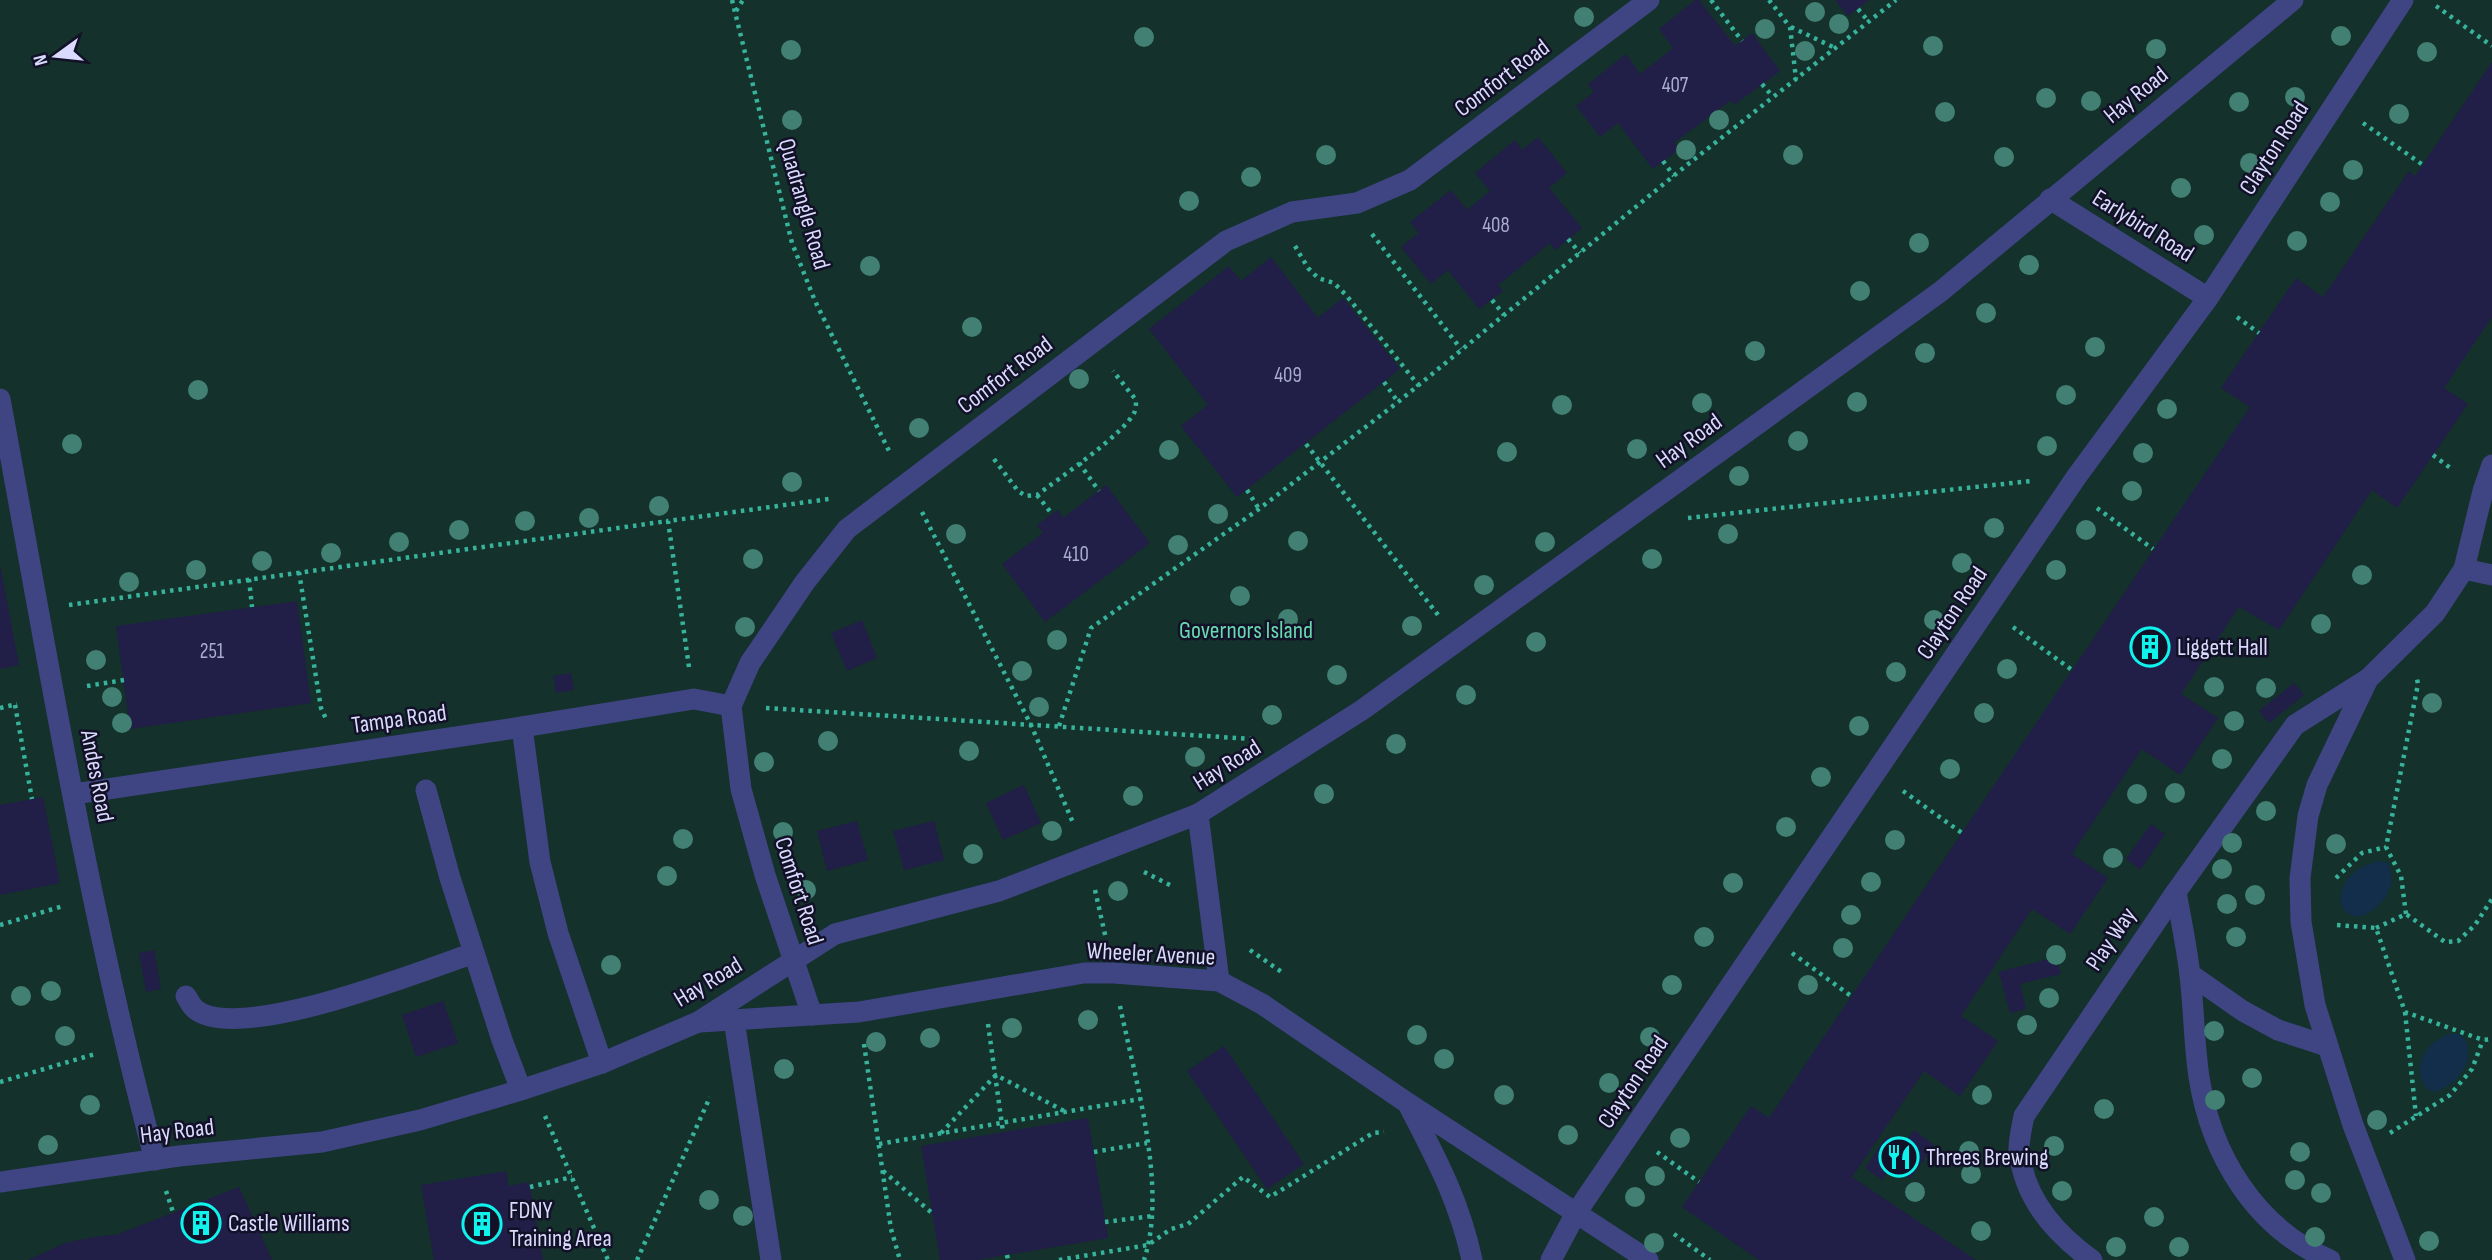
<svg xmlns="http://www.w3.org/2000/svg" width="2492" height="1260" font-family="'Sofia Sans Condensed',sans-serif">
<rect width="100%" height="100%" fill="#121127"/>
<!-- green -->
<rect fill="#14312c" x="0" y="0" width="2492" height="1260"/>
<!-- water -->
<g fill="#122e4b">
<path d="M2378,861L2388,863C2393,876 2393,887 2384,899C2345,948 2313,879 2378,861Z"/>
<path d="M2449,1034H2460C2482,1055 2457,1088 2432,1092C2418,1085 2417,1064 2426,1051C2431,1043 2440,1038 2449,1034Z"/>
</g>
<!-- building -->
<g fill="#211e47">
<polygon points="1695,0 1699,0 1735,46 1752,33 1780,71 1734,105 1731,100 1674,143 1679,149 1653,169 1618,123 1600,137 1576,106 1594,92 1588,84 1626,54 1640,74 1673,48 1659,29"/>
<polygon points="1835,0 1869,0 1848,16"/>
<polygon points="2492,62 2492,317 2444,388 2468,404 2397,508 2372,490 2279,630 2239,607 2181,694 2218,718 2180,775 2142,749 2072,854 2108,878 2070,934 2032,909 1961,1016 1998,1041 1960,1096 1924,1071 1852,1177 1976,1260 1759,1260 1682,1207 1751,1106 1769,1118 2250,407 2221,388 2296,278 2323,297 2409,171 2415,176"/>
<polygon points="1538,137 1567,173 1549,188 1582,228 1555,250 1550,243 1498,285 1503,291 1479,309 1448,270 1431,284 1401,247 1419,233 1410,222 1451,190 1467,210 1490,191 1475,173 1515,140 1522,150"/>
<polygon points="1271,257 1318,318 1343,298 1400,369 1237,497 1181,426 1208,405 1149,329 1229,266 1241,281"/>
<polygon points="1106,485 1150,543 1045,622 1002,564 1043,533 1037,525 1052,514 1058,510 1063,518"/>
<polygon points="0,565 19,665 0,669"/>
<polygon points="297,601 311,703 130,729 116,626"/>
<polygon points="862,620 877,658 847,671 831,633"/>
<polygon points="571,673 574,690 556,693 553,676"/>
<polygon points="2294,683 2304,695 2269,723 2259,711"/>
<polygon points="1024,785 1041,823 1003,840 986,803"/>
<polygon points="43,797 60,883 0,895 0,805"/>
<polygon points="857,821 868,860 827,871 817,831"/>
<polygon points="934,821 944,860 904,870 893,831"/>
<polygon points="2151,824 2165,834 2140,870 2126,859"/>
<polygon points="154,950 161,989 146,992 139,953"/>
<polygon points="2056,957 2061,974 2020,984 2026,1009 2010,1013 1999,972"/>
<polygon points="443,1001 458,1043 416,1057 402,1015"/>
<polygon points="1224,1046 1304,1164 1267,1189 1187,1071"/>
<polygon points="1088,1118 1108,1238 977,1260 940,1260 921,1146"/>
<polygon points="1914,1130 1934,1145 1910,1179 1892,1167 1882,1180 1865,1168 1886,1137 1901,1148"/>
<polygon points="506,1171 509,1186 529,1182 543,1260 434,1260 421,1185"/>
<polygon points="239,1187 272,1260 28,1260 65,1243 99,1236 116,1235"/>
</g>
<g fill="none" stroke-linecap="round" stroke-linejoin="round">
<!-- path -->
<g stroke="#37b39c" stroke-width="4.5" stroke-dasharray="3.5 5" stroke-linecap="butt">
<polyline points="732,0 792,243 815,301 891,455"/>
<polyline points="1711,0 1742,41"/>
<polyline points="1769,0 1790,27 1796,79"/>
<polyline points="2436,6 2492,46"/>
<polyline points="1858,9 1869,22"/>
<polyline points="736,11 743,0"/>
<polyline points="1791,27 1835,48"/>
<polyline points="1762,84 1773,97"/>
<polyline points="2363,123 2423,165"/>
<polyline points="1663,161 1674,176"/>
<polyline points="1372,234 1461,349"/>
<polyline points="1568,239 1580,253"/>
<polyline points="1295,246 1308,268 1318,278 1334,283 1346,295 1419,386"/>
<polyline points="1492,300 1504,315"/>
<polyline points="2237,317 2259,333"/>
<polyline points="1384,382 1398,402"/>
<polyline points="1306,444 1438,615"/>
<polyline points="2433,455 2453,470"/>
<path d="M994,459L1018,491L1026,496L1037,495C1058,479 1126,433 1135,411C1136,408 1136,404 1136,400L1113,371"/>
<polyline points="1079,463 1099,491"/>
<polyline points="1247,490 1259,509"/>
<polyline points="1037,495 1052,514"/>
<polyline points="2097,508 2153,549"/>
<polyline points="922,512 1031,725 1074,825"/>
<polyline points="1688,518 2031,481"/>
<polyline points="299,572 321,708 327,721"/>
<polyline points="249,579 252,607"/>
<polyline points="69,605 668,521"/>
<polyline points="2013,627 2072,670"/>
<polyline points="689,667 668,521 829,499"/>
<polyline points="87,686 124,680"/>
<polyline points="15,705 32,799"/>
<polyline points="0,708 17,704"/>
<polyline points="766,708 1253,739"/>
<polyline points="1059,726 1091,628 1259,509 1398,402 1682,169 1896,0"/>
<polyline points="1903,791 1962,833"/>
<polyline points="1144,872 1174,887"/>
<polyline points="2336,878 2362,853 2386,847"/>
<polyline points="1095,890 1106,939"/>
<polyline points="2406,914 2401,876 2386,847 2418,684 2417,679"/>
<polyline points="0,925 63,906"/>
<polyline points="2337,925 2376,928 2405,1012 2483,1040 2492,1039"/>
<polyline points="2376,928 2406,914 2445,942 2458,941 2475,925 2492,899"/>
<polyline points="1250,950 1283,973"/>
<polyline points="1792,953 1851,996"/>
<path d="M1120,1006C1135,1079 1168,1188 1144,1260"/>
<polyline points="2405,1012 2416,1116"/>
<polyline points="988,1024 1003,1132"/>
<polyline points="864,1044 891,1229 900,1260"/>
<polyline points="0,1082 95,1054"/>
<polyline points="545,1116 608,1260"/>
<polyline points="941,1133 996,1075 1064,1111"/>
<polyline points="2390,1133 2450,1095 2472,1069 2483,1040"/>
<polyline points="879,1144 1140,1099"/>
<polyline points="1094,1152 1147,1143"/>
<polyline points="1657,1152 1699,1182"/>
<polyline points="883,1171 932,1213"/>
<polyline points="530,1187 572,1177"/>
<polyline points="166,1191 173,1212"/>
<polyline points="1105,1222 1152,1216"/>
<polyline points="1674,1234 1710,1260"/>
<polyline points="1007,1255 1008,1260"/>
<polyline points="637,1260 710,1097"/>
<polyline points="1059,1260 1148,1245 1171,1229 1188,1224 1243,1177 1270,1197 1373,1133 1384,1132"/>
</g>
<!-- minor -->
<g stroke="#3f4583" stroke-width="21">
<polyline points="2050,199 2208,298"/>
<path d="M0,399C47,654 88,910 155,1160"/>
<polyline points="2464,569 2492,575"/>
<polyline points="522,727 540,862 558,933 602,1063"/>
<polyline points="426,790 450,878 502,1040 521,1090"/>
<polyline points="74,794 522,727 694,699 731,706"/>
<polyline points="1198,814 1219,981"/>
<path d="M2176,892C2181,920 2187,948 2190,976C2194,1009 2194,1044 2199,1077C2211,1155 2255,1228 2330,1260"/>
<polyline points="2190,974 2243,1011 2278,1030 2327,1046"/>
<path d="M186,996C188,999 191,1006 195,1009C238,1045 423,970 474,953"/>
<polyline points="812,1015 765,875 741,789 731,706 750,663 805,582 847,529 1226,241 1292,212 1357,203 1410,180 1649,0"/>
<polyline points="734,1020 771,1260"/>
<polyline points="700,1022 859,1012 1084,973 1114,973 1219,981 1262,1004 1406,1102 1648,1260"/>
<path d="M1408,1104C1436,1158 1459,1200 1472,1260"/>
<polyline points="0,1182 179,1156 322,1142 420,1120 521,1090 602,1063 698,1022 835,934 999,891 1198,814 1362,710 1940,292 2293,0"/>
<polyline points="1551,1260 1576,1213 2077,476 2208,298 2403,0"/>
<path d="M2092,1260C2054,1233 2023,1197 2019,1149C2019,1138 2022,1126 2024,1116L2176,892L2295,725L2368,679"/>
<polyline points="2405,1260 2353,1125 2315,1005 2301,922 2300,878 2308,816 2317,785 2368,679 2435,613 2464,569 2483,491 2492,465"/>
</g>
</g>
<!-- trees -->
<g fill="#418072">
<circle cx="1815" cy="12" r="10"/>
<circle cx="1584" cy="17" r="10"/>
<circle cx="1839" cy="24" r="10"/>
<circle cx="1765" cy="29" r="10"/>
<circle cx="2341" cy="36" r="10"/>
<circle cx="1144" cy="37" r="10"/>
<circle cx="1933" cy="46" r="10"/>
<circle cx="2156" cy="49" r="10"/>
<circle cx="791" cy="50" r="10"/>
<circle cx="1805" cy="51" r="10"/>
<circle cx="2427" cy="52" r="10"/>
<circle cx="2295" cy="97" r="10"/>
<circle cx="2046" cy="98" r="10"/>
<circle cx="2091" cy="101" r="10"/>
<circle cx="2239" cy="102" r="10"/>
<circle cx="1945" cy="112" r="10"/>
<circle cx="2399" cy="114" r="10"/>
<circle cx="792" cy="120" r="10"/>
<circle cx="1719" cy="120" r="10"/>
<circle cx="1686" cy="150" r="10"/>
<circle cx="1326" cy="155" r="10"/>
<circle cx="1793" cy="155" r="10"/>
<circle cx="2004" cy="157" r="10"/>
<circle cx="2250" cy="163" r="10"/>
<circle cx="2353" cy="170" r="10"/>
<circle cx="1251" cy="177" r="10"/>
<circle cx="2181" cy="188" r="10"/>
<circle cx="1189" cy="201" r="10"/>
<circle cx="2330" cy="202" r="10"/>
<circle cx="2204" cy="235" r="10"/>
<circle cx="2297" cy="241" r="10"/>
<circle cx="1919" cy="243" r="10"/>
<circle cx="2029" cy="265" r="10"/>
<circle cx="870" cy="266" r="10"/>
<circle cx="1860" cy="291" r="10"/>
<circle cx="1986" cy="313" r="10"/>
<circle cx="972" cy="327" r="10"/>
<circle cx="2095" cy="347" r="10"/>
<circle cx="1755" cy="351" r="10"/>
<circle cx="1925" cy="353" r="10"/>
<circle cx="1079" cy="379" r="10"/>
<circle cx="198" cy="390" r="10"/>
<circle cx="2066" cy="395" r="10"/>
<circle cx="1857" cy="402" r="10"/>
<circle cx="1702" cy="403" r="10"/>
<circle cx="1562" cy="405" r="10"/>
<circle cx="2167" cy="409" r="10"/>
<circle cx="919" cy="428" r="10"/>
<circle cx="1798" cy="441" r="10"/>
<circle cx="72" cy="444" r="10"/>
<circle cx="2047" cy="446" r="10"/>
<circle cx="1637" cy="449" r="10"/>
<circle cx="1169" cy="450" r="10"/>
<circle cx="1507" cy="452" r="10"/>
<circle cx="2143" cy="453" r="10"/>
<circle cx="1739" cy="476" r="10"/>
<circle cx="792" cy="482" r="10"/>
<circle cx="2132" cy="491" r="10"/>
<circle cx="659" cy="506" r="10"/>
<circle cx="1218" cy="514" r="10"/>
<circle cx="589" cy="518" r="10"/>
<circle cx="525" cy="521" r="10"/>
<circle cx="1994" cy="528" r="10"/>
<circle cx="459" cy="530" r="10"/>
<circle cx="2086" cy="530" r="10"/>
<circle cx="956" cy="534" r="10"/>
<circle cx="1728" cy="534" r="10"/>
<circle cx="1298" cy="541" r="10"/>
<circle cx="399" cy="542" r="10"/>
<circle cx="1545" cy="542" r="10"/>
<circle cx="1178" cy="545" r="10"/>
<circle cx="331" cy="553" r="10"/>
<circle cx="753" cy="559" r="10"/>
<circle cx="1652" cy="559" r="10"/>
<circle cx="262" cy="561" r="10"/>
<circle cx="1962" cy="563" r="10"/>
<circle cx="196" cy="570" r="10"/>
<circle cx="2056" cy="570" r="10"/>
<circle cx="2362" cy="575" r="10"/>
<circle cx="129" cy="582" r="10"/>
<circle cx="1484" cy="585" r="10"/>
<circle cx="1240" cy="596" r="10"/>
<circle cx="1288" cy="619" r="10"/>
<circle cx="1934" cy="620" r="10"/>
<circle cx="2321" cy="624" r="10"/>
<circle cx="1412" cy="626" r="10"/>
<circle cx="745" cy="627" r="10"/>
<circle cx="1057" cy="640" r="10"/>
<circle cx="1536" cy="642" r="10"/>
<circle cx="96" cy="660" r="10"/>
<circle cx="2007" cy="669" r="10"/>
<circle cx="1022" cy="671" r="10"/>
<circle cx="1896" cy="672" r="10"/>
<circle cx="1337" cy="675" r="10"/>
<circle cx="2214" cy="687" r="10"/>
<circle cx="2266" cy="688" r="10"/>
<circle cx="1466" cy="695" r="10"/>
<circle cx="112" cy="697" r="10"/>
<circle cx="2432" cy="703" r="10"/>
<circle cx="1039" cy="707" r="10"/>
<circle cx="1984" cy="713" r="10"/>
<circle cx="1272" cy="715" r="10"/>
<circle cx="2234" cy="721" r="10"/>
<circle cx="122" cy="723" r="10"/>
<circle cx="1859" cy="726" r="10"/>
<circle cx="828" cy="741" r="10"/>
<circle cx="1396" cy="744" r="10"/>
<circle cx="969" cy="751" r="10"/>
<circle cx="1195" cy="757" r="10"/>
<circle cx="2222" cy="759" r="10"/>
<circle cx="764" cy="762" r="10"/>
<circle cx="1950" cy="769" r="10"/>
<circle cx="1821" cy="777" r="10"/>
<circle cx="2175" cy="793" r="10"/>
<circle cx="1324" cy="794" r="10"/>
<circle cx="2137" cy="794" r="10"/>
<circle cx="1133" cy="796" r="10"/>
<circle cx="2266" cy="811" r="10"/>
<circle cx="1786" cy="827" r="10"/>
<circle cx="1052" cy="831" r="10"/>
<circle cx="783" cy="832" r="10"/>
<circle cx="683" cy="839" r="10"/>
<circle cx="1895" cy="840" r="10"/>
<circle cx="2232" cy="843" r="10"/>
<circle cx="2336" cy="844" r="10"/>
<circle cx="973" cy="854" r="10"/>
<circle cx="2113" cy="858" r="10"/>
<circle cx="2222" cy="869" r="10"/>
<circle cx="667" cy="876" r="10"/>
<circle cx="1871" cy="882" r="10"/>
<circle cx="1733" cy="883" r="10"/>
<circle cx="806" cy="890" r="10"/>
<circle cx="1118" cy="891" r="10"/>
<circle cx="2255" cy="895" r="10"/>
<circle cx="2227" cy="904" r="10"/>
<circle cx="1851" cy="915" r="10"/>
<circle cx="1704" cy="937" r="10"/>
<circle cx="2236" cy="937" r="10"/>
<circle cx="1843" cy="948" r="10"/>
<circle cx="2056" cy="955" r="10"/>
<circle cx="611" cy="965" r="10"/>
<circle cx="1672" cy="985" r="10"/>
<circle cx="1808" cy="985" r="10"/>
<circle cx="51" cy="991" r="10"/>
<circle cx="21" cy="996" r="10"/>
<circle cx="2049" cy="998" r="10"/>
<circle cx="1088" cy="1020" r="10"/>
<circle cx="2027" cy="1025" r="10"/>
<circle cx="1012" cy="1028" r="10"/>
<circle cx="2214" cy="1031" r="10"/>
<circle cx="1417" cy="1035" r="10"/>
<circle cx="65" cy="1036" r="10"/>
<circle cx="1650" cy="1037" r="10"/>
<circle cx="930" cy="1038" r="10"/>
<circle cx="876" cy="1042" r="10"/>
<circle cx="1444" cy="1059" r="10"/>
<circle cx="784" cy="1069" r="10"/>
<circle cx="2252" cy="1078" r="10"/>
<circle cx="1609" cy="1083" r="10"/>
<circle cx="1504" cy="1095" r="10"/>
<circle cx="1982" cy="1095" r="10"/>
<circle cx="2215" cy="1100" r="10"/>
<circle cx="90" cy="1105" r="10"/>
<circle cx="2104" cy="1109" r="10"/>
<circle cx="2377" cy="1120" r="10"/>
<circle cx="1568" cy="1135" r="10"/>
<circle cx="1680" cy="1138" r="10"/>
<circle cx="48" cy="1145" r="10"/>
<circle cx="2054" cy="1146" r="10"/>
<circle cx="1969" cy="1151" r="10"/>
<circle cx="2300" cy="1152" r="10"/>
<circle cx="1971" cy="1174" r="10"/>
<circle cx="1655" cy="1176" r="10"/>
<circle cx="2295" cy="1180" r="10"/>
<circle cx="2062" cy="1191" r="10"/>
<circle cx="1915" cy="1192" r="10"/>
<circle cx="2321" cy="1193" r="10"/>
<circle cx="1635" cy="1197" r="10"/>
<circle cx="709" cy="1200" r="10"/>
<circle cx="743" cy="1216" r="10"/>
<circle cx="2154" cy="1217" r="10"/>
<circle cx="1981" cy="1231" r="10"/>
<circle cx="2315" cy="1237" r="10"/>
<circle cx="2429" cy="1241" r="10"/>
<circle cx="1654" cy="1243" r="10"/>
<circle cx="2116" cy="1247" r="10"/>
<circle cx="2179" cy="1247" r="10"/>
</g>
<!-- icons -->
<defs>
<g id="building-ring" transform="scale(2.0125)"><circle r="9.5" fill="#121127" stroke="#10f2ec" stroke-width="1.5"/><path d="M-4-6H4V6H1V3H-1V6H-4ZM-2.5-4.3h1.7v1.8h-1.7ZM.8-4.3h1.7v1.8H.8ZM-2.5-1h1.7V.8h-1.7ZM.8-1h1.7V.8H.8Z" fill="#10f2ec"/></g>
<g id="restaurant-ring" transform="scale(2.0125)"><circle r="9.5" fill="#121127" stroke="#10f2ec" stroke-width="1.5"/><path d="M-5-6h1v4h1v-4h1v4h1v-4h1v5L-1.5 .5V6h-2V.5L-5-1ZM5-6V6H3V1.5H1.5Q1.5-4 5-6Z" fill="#10f2ec"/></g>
</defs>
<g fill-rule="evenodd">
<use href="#building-ring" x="2150" y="647"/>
<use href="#restaurant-ring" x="1899" y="1157"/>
<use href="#building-ring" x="201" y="1223"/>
<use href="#building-ring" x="482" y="1224"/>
</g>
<g text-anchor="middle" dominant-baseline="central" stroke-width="5" stroke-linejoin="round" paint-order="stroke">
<!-- number labels -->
<g font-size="21" fill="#ababd0">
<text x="1675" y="85">407</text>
<text x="1496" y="225">408</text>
<text x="1288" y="375">409</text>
<text x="1076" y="554">410</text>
<text x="212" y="651">251</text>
</g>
<!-- street labels -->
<g font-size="24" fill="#d9dafd" stroke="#121127">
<text transform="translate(1502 78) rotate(-37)">Comfort Road</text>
<text transform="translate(2136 95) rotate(-39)">Hay Road</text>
<text transform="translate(2274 148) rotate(-57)">Clayton Road</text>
<text transform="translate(804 204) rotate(74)">Quadrangle Road</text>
<text transform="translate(2143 226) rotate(32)">Earlybird Road</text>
<text transform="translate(1005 375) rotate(-37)">Comfort Road</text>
<text transform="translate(1689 441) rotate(-36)">Hay Road</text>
<text transform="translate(1952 613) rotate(-56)">Clayton Road</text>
<text transform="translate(399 719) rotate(-8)">Tampa Road</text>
<text transform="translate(1227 765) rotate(-32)">Hay Road</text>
<text transform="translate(97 776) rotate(79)">Andes Road</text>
<text transform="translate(799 891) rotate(72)">Comfort Road</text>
<text transform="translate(2111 939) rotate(-56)">Play Way</text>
<text transform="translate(1151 954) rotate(3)">Wheeler Avenue</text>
<text transform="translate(708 982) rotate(-31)">Hay Road</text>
<text transform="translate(1633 1082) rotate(-56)">Clayton Road</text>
<text transform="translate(177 1131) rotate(-7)">Hay Road</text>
</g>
<!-- park labels -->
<g font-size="24" fill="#68daaf" stroke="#121127">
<text x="1246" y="630">Governors Island</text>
</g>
<!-- poi labels -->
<g font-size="24" fill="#d9dafd" stroke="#121127" text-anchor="start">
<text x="2177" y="647">Liggett Hall</text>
<text x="1926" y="1157">Threes Brewing</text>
<text x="509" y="1210">FDNY<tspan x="509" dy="28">Training Area</tspan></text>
<text x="228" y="1223">Castle Williams</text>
</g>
</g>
<!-- north arrow -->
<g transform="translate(56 56) rotate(255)" stroke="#121127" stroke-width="5" paint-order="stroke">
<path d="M0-5L12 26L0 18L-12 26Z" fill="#d9dafd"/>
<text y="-10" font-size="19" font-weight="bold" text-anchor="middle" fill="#d9dafd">N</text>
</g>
</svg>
